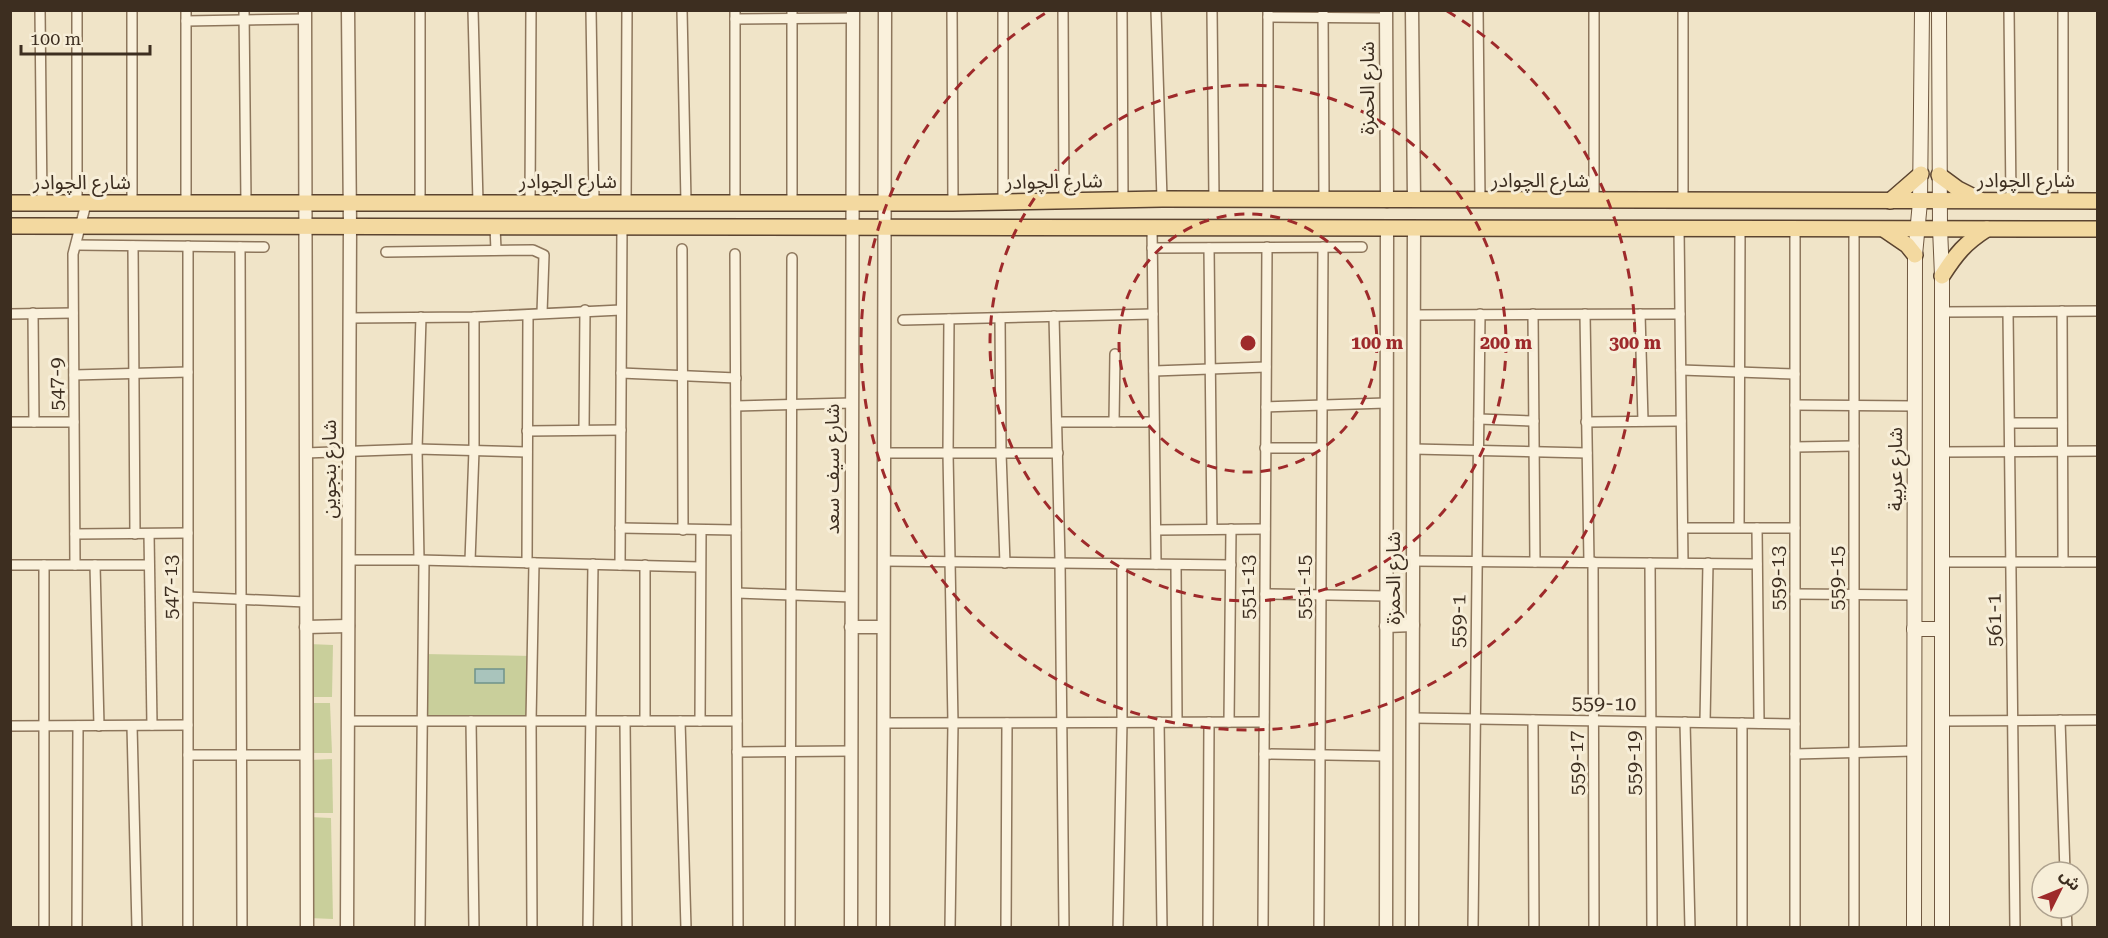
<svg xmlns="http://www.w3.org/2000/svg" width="2108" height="938" font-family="'Roboto Serif','Noto Sans Arabic',serif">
<rect width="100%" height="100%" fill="#f0e4c8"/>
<!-- green -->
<g fill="#c9cf9b">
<polygon points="309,644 333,645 332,697 309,697"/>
<polygon points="423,654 532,656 531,721 421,721"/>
<polygon points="309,703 330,703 332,753 310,753"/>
<polygon points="332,759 333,813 309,813 309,760"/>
<polygon points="309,817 331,818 333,919 309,918"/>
</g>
<!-- water -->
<rect fill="#a9c4bc" stroke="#6f938a" stroke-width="1.5" x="475" y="669" width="29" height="14"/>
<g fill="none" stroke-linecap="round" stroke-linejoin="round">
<!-- minor casing -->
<g stroke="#8d765c" stroke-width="12">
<g id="minor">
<polyline points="40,10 42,203"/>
<polyline points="77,10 77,204"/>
<polyline points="186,10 186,204"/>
<polyline points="244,10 246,203"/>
<polyline points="473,10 478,203"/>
<polyline points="591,10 594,202"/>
<polyline points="682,10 686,202"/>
<polyline points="792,10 792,204"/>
<polyline points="952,10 953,203"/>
<polyline points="1003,10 1003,202"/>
<polyline points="1063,10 1064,202"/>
<polyline points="1122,10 1123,201"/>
<polyline points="1156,10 1162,199"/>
<polyline points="1212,10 1214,199"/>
<polyline points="1268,10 1268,199"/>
<polyline points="1323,10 1324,199"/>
<polyline points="1478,10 1480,201"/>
<polyline points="1594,10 1594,201"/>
<polyline points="1683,10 1683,201"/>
<polyline points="2009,10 2011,201"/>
<polyline points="1268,17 1386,18"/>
<polyline points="735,19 853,18"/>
<polyline points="186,21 305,19"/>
<polyline points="2063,201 2063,10"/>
<polyline points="530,202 531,10"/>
<polyline points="626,202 627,10"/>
<polyline points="420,203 420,10"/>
<polyline points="735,203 735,10"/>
<polyline points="132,204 132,10"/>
<polyline points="495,227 496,250"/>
<polyline points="1152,228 1156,564"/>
<polyline points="1679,229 1683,563"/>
<polyline points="76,245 264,247"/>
<polyline points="133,246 135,534"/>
<polyline points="188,246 188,928"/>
<polyline points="240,247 242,928"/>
<polyline points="1152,248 1362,247"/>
<polyline points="1209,248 1212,529"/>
<polyline points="682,249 683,530"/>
<polyline points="386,252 533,250 544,255 542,313"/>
<polyline points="735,254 738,928"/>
<polyline points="2062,311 2063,562"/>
<polyline points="1942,312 2098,311"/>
<polyline points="2008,312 2015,928"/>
<polyline points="33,313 34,422"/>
<polyline points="10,314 73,313"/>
<polyline points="1533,314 1535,562"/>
<polyline points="1585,314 1589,562"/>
<polyline points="1640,314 1643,421"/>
<polyline points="1414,315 1680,314"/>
<polyline points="1054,316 1060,563 1064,928"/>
<polyline points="349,318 474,317 621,310"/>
<polyline points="1000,318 1001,453 1005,563"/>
<polyline points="949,319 948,453 953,723 950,928"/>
<polyline points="903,320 1153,314"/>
<polyline points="1681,370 1795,374"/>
<polyline points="1154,371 1266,367"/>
<polyline points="621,373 736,378"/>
<polyline points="74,375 188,372"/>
<polyline points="1795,405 1914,406"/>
<polyline points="736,406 852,403"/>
<polyline points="1266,407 1386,403"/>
<polyline points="1479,419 1534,421"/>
<polyline points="10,422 74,422"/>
<polyline points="1057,422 1154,422"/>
<polyline points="1114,422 1115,354"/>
<polyline points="1586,422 1681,421"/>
<polyline points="2010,423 2062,423"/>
<polyline points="584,429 585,310"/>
<polyline points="527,431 621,430"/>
<polyline points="1795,447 1854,446"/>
<polyline points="1265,448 1322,448"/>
<polyline points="1413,449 1587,453"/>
<polyline points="1942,452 2098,451"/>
<polyline points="305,453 417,449 527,452"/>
<polyline points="884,453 1058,453"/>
<polyline points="1739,527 1740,229"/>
<polyline points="620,528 736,530"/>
<polyline points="1683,528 1795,528"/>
<polyline points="1757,528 1759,723"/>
<polyline points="1156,530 1265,529"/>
<polyline points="75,534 188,533"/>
<polyline points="149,534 152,725"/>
<polyline points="348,560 419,560 700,567"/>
<polyline points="419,560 417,449 421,317"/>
<polyline points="470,561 474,450 474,317"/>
<polyline points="884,561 1231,565"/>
<polyline points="1413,561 1757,564"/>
<polyline points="1593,562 1594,928"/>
<polyline points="1942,562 2098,562"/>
<polyline points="527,563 528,315"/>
<polyline points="1650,563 1652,928"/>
<polyline points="10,565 149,565"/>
<polyline points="44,565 44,928"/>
<polyline points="75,565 73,254 86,204"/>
<polyline points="95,565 99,726"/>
<polyline points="620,565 622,227"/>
<polyline points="1176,565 1177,722"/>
<polyline points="737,593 851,597"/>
<polyline points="1265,594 1386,596"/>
<polyline points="1795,594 1914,595"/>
<polyline points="188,597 306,602"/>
<polyline points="1413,718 1795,724"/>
<polyline points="1533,720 1534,928"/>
<polyline points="2060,720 2065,872"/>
<polyline points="348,721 737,721"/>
<polyline points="471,721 474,928"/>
<polyline points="625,721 627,928"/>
<polyline points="645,721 645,565"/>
<polyline points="680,721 686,928"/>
<polyline points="700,721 701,530"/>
<polyline points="1942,721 2098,720"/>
<polyline points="1159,722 1162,928"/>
<polyline points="1229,722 1231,529"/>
<polyline points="1685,722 1690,928"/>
<polyline points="1705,722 1708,563"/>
<polyline points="883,723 1264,722"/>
<polyline points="10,726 188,725"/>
<polyline points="132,726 137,928"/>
<polyline points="737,752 851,751"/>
<polyline points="1264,754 1386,756"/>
<polyline points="1795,754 1914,751"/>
<polyline points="188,755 307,755"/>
<polyline points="2066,908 2067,928"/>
<polyline points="77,928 78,726"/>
<polyline points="420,928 424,561"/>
<polyline points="532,928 531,721 534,563"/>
<polyline points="588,928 593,564"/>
<polyline points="790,928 792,258"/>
<polyline points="1006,928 1007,723"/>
<polyline points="1118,928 1122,722 1122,564"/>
<polyline points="1208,928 1209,722"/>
<polyline points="1263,928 1267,247"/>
<polyline points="1319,928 1323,247"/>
<polyline points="1473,928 1480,314"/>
<polyline points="1742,928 1742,723"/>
<polyline points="1795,928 1795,229"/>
<polyline points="1854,928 1854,229"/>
</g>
</g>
<!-- tertiary casing -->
<g stroke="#8d765c" stroke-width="15">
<g id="tertiary">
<polyline points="305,10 307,928"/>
<polyline points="1386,10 1387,201"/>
<polyline points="1412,10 1414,200"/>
<polyline points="1386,626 1413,625"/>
<polyline points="306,627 348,626"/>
<polyline points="851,627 883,627"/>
<polyline points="347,928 350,226 348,10"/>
<polyline points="851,928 853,10"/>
<polyline points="883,928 885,10"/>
<polyline points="1386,928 1387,229"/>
<polyline points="1412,928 1414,228"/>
</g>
</g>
<!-- secondary casing -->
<g stroke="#6f573f" stroke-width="16">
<g id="secondary">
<polyline points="1939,10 1940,228 1942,276 1942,928"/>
<polyline points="1914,629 1942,629"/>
<polyline points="1914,928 1915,255 1920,202 1922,10"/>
</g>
</g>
<!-- primary casing -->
<g stroke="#5b4430" stroke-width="18">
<g id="primary">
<polyline points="1939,175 1958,189 1980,200"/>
<polyline points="1890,201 1921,174"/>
<polyline points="10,203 953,203 1162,199 2098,201"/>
<polyline points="10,226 2098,229"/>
<polyline points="1885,230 1907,245 1915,255"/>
<path d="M1942,276C1956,254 1965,243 1987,229"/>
</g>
</g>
<!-- minor -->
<use href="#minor" stroke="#faf1dc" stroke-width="9"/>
<!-- tertiary -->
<use href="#tertiary" stroke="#faf1dc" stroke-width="12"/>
<!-- secondary -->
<use href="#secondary" stroke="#faf1dc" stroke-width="14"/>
<!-- primary -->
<use href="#primary" stroke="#f3d9a0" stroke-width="15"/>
</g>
<!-- distance rings -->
<g fill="none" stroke="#9e2a2b" stroke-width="3" stroke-dasharray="10 8">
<circle cx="1248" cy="343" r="129"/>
<circle cx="1248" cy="343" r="258"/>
<path d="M1447 11A387 387 0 1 1 1049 11"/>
</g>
<g text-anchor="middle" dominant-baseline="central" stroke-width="6" stroke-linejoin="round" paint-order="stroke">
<!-- street labels -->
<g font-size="20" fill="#3d2e20" stroke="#f7eed8">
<text transform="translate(1367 88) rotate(-90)">شارع الحمزة</text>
<text x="1540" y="180">شارع الچوادر</text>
<text x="2026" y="180">شارع الچوادر</text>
<text x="568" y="181">شارع الچوادر</text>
<text transform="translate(1054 181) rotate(-1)">شارع الچوادر</text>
<text x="82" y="182">شارع الچوادر</text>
<text transform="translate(56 384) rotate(-90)">547-9</text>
<text transform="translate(329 469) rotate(-90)">شارع بنجوين</text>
<text transform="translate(832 469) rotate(-90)">شارع سيف سعد</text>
<text transform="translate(1895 469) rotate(-90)">شارع عربية</text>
<text transform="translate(1393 578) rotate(-90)">شارع الحمزة</text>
<text transform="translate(1777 578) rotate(-90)">559-13</text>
<text transform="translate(1836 578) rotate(-90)">559-15</text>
<text transform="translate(170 587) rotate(-90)">547-13</text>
<text transform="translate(1247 587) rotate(-90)">551-13</text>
<text transform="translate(1303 587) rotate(-90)">551-15</text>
<text transform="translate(1994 620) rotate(-91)">561-1</text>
<text transform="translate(1458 621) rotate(-89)">559-1</text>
<text transform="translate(1604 703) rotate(1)">559-10</text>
<text transform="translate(1576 763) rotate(-90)">559-17</text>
<text transform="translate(1633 763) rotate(-90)">559-19</text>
</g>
</g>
<circle cx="1248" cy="343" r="9" fill="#9e2a2b" stroke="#f7eed8" stroke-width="3"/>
<g font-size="18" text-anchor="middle" font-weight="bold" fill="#9e2a2b" stroke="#f7eed8" stroke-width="6" stroke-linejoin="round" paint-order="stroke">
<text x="1377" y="349">100 m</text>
<text x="1506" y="349">200 m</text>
<text x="1635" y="349">300 m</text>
</g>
<!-- border -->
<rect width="2108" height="938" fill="none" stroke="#3d2e20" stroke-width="24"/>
<!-- north arrow -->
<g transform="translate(2060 890) rotate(47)"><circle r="28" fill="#f7eed8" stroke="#ada18e" stroke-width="1.5"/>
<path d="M0-4.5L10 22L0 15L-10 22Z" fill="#9e2a2b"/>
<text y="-9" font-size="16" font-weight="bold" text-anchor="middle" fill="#3d2e20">ش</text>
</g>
<!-- scale -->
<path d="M21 45v9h129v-9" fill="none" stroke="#3d2e20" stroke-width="3"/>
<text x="30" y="45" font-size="18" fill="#3d2e20" stroke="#f7eed8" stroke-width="4.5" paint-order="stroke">100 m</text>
</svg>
